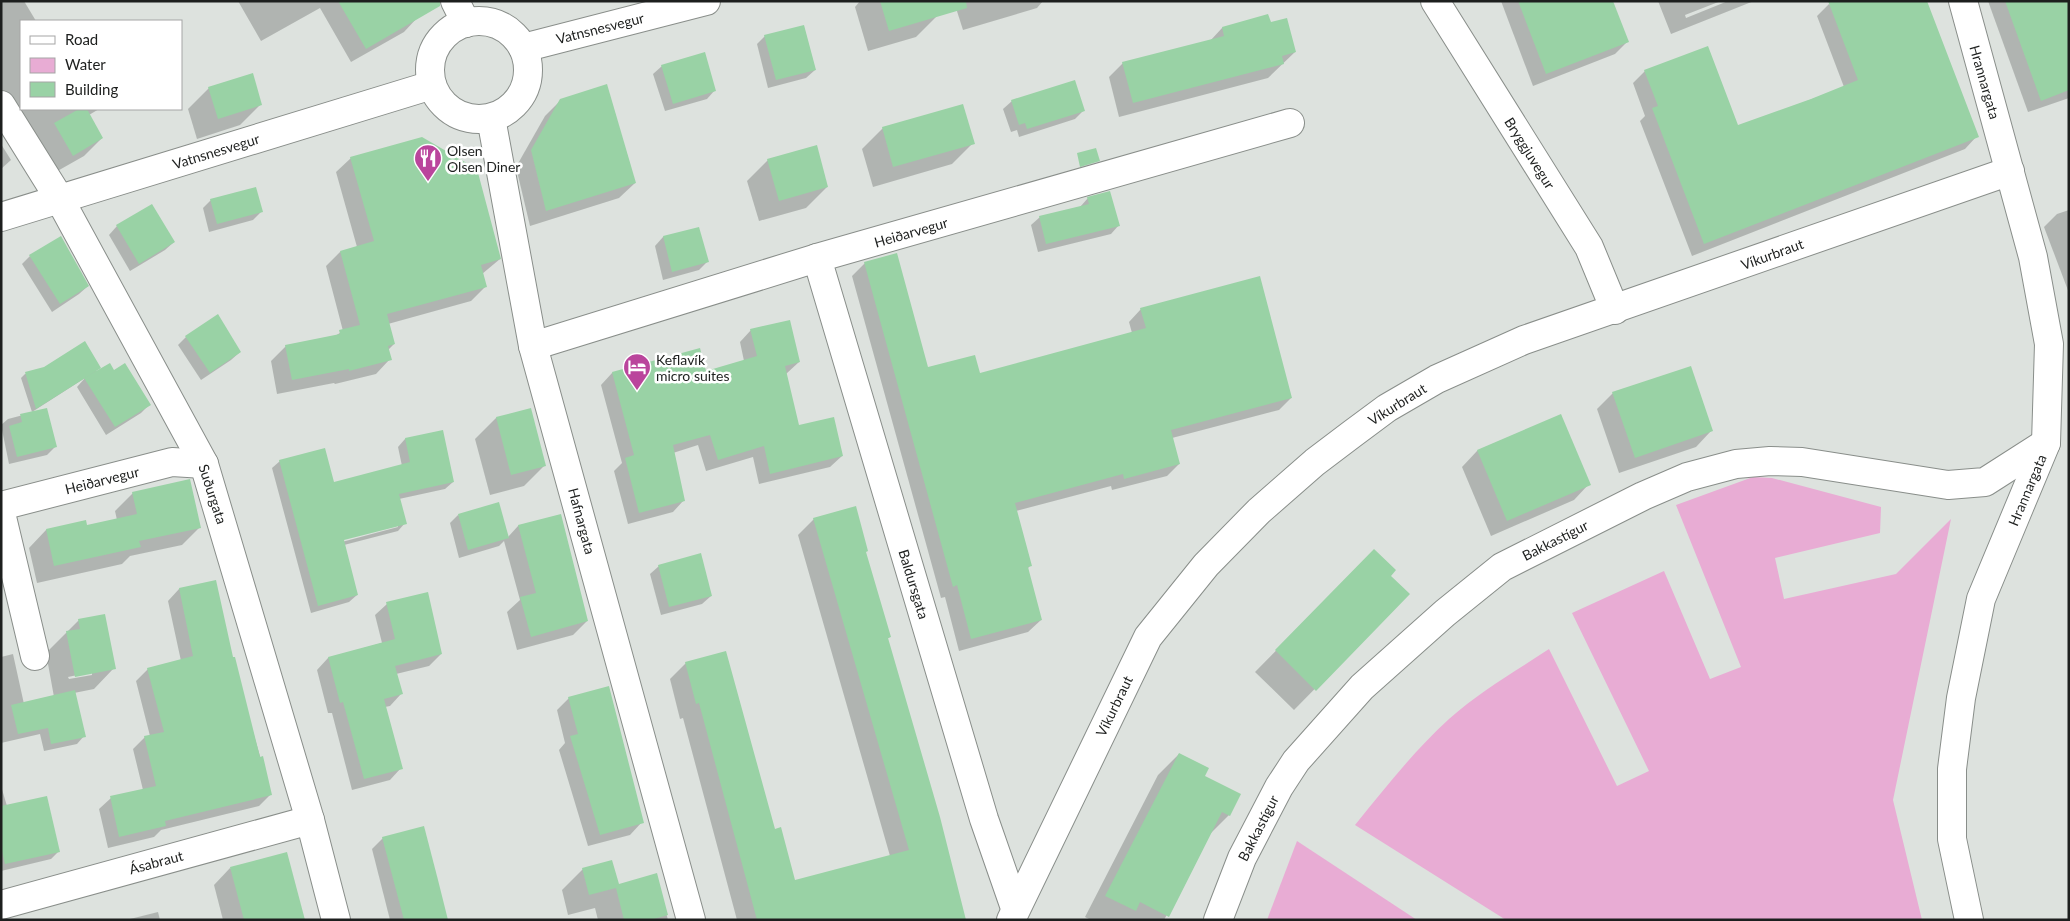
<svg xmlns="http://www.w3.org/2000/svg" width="2070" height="921" font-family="Lato,sans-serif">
<rect width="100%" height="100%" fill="#dde2de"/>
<!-- water -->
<g fill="#e8acd4">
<path d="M1753,477L1772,478L1881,507L1880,533L1775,558L1784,599L1896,574L1951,519L1893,800L1922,920H1506L1355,825C1385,788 1414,751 1449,719C1479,692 1516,671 1549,649L1617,786L1649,771L1572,613L1664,571L1710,679L1741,667L1676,505Z"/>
<polygon points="1297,841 1417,920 1267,920"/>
</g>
<!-- shadow -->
<g fill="#0003" fill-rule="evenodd">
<polygon points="1,1 24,1 36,21 21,21 21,109 99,109 89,115 102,138 84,156 54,173 1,88"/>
<polygon points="238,1 409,1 418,17 404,32 351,62 320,8 261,41"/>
<polygon points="860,1 933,1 937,16 916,37 868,51 855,7"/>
<polygon points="959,1 1043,1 1037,8 963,30 955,5"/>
<polygon points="1501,1 1612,1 1627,42 1615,54 1533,86"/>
<polygon points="1658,1 1721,1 1685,15 1686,18 1728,1 1754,1 1671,34"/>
<polygon points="1988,1 2069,1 2069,98 2028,112"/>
<polygon points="1829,4 1977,136 1965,149 1692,256 1640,121 1645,116 1633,83 1645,71 1738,127 1844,87 1817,16"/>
<polygon points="1268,16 1270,24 1295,52 1268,78 1119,117 1109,77 1123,63 1210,41 1222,28"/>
<polygon points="765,36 815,70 806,78 768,88 757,44"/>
<polygon points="662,66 715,90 707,99 665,111 653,74"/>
<polygon points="209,88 261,104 240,125 197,139 188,109"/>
<polygon points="561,100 635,183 619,198 530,226 516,167 545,116"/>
<polygon points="1012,101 1083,111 1075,119 1019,137 1017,130 1011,132 1003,109"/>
<polygon points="883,128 973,143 952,164 873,187 862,149"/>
<polygon points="1,144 11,160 1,169"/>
<polygon points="351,158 500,259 482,274 486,286 471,301 388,324 394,344 388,350 390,359 376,374 335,384 334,383 277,394 271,361 286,346 335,336 343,331 326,266 340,252 357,247 336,172"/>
<polygon points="768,160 827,187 806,208 759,221 747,181"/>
<polygon points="1088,198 1119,225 1111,234 1038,252 1031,225 1040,217 1080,207"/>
<polygon points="211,200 261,212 253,220 209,232 203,208"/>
<polygon points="2069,210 2069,293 2044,227 2057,214"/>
<polygon points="117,226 174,242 165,250 130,271 109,235"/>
<polygon points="698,229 707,262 699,270 663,280 655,246 663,237"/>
<polygon points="30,256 88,286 79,294 52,312 22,264"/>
<polygon points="865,263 927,369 979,375 1132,333 1129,322 1141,309 1291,398 1279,410 1172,438 1179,464 1167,476 1112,490 1111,486 1016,511 1030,566 1027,569 1041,620 1028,632 959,651 945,597 941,598 852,276"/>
<polygon points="751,330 799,362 786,374 798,427 842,456 830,467 759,484 753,457 706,471 698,445 673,453 684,500 673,512 628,524 614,471 622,463 601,385 612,373 699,350 705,373 744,361 740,342"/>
<polygon points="186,337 240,352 231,360 201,380 178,345"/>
<polygon points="44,368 114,372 149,405 141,413 106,435 77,387 85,378 32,412 21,378 25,374"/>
<polygon points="1613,393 1711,431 1696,447 1619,473 1597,409"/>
<polygon points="46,409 56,446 47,455 9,464 1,425 8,419"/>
<polygon points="530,410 545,465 524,486 490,495 475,439 496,418"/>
<polygon points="1560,416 1589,484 1574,500 1491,536 1462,467 1477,451"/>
<path d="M442,431L453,482L445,489L399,499L405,523L398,531L344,545L357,595L349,602L311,613L272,468L280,461L333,484L402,466L398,447L405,439ZM398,524V527L338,543L337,540Z"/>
<polygon points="133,493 200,527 182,545 130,556 122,564 37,583 29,548 46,530 86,526 117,520 115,511"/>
<polygon points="458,515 508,537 518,526 560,515 587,621 573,635 517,650 507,612 520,600 504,541 499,546 459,558 450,523"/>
<polygon points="814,519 865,553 890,637 887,639 960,920 737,920 683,718 680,719 670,679 686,663 774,831 794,882 890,856 798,535"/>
<polygon points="1374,551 1389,576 1408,594 1294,710 1255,672"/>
<polygon points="659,566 711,596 702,604 661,615 650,574"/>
<polygon points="215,582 232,659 271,794 259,806 161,830 154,837 108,848 99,809 111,798 143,790 133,749 145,737 150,736 136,681 148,669 181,661 168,601 179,589"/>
<polygon points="387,604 441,654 429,666 396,674 401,694 390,706 385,707 401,768 390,780 352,790 332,713 328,713 317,670 328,658 382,643 375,615"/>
<path d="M79,620L114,668L94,689L74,693L84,736L77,744L44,751L40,734L1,743V657L13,654L24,704L54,697L46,653ZM92,672V675L69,679L68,677Z"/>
<polygon points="569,698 642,822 630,835 588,846 559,750 565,743 557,710"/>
<polygon points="1179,754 1204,777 1239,795 1229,815 1210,834 1164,920 1091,920 1085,917 1158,775"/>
<polygon points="1,786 7,806 58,852 51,859 1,871"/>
<polygon points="383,838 447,920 390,920 372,849"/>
<polygon points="230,868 304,920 223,920 214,885"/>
<polygon points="583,869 618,885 656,875 668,920 598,920 595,908 568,915 562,890"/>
<polygon points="158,912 160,920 126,920"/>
</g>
<!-- building -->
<g fill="#99d2a5">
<polygon points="338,1 440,1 440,6 366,49"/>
<polygon points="880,1 966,1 967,8 889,31"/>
<polygon points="1518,1 1613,1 1629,42 1546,74"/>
<polygon points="1828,1 1927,1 1979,137 1704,244 1652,108 1658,106 1644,70 1708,46 1738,125 1811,99 1858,80"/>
<polygon points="2005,1 2069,1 2069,90 2041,101"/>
<polygon points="1268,14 1271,22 1287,18 1296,52 1282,56 1284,64 1133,103 1122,62 1224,36 1222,27"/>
<polygon points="804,25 816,70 776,80 764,35"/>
<polygon points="705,52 716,91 673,104 661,65"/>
<polygon points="253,73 262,105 218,119 208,87"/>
<polygon points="1075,80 1085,111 1027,129 1025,123 1019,125 1011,100"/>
<polygon points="607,84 636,183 546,211 531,150 560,99"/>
<polygon points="963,104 975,144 893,167 882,127"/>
<polygon points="79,109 87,109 103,138 73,156 54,123"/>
<polygon points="422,137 477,169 501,259 481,265 487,287 387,314 395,344 388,346 392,360 349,371 349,369 292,380 285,345 340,334 339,330 360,325 340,251 374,241 350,157"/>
<polygon points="817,145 828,187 779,201 767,159"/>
<polygon points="1096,148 1100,161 1080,167 1077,153"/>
<polygon points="256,187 263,212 217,224 210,199"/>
<polygon points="1110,191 1120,226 1046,244 1039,216 1089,204 1087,197"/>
<polygon points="152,204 175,242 139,264 116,225"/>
<polygon points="699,227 709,262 672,272 663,236"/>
<polygon points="61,236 89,286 60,304 29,255"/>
<polygon points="897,253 928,367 975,355 980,373 1146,328 1140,308 1260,276 1292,398 1171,430 1180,464 1124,479 1123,474 1015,503 1032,566 1028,567 1042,620 971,639 957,585 953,587 864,262"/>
<polygon points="218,314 241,352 210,373 185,336"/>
<polygon points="790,320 800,362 785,366 799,425 834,417 843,456 770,474 764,446 718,460 710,435 673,445 685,501 639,513 625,458 634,455 612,372 700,348 706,371 757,356 750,329"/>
<polygon points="85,341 101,368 36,409 25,372 44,367"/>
<polygon points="110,363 114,370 125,363 151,405 115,427 84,378"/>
<polygon points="1691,366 1713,431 1635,458 1612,392"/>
<polygon points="47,408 57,447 17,457 9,426 22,422 20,414"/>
<polygon points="531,408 546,466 511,475 496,417"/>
<polygon points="1561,414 1591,485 1507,521 1477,450"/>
<polygon points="443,430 454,482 399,494 407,524 344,540 358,595 318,606 279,460 325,448 334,482 410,462 405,438"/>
<polygon points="190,479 201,528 139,541 141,547 54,566 46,529 86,520 87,525 137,514 132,492"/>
<polygon points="499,502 509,538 468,550 458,514"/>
<polygon points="856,506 868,551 866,552 891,637 888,638 940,817 966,920 757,920 699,703 696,704 685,662 726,651 775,829 781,827 795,880 909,850 813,518"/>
<polygon points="561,514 588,621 531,637 520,597 536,593 518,525"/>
<polygon points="1374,549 1396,570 1391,576 1410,594 1316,691 1275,650"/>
<polygon points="701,553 712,596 669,607 658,565"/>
<polygon points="216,580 233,657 235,657 260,757 263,756 272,795 165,821 166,826 119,837 110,796 156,786 144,736 164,732 147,668 193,656 179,588"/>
<polygon points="428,592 442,654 395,666 403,694 384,699 403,769 364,779 343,702 340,703 328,657 395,639 386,602"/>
<polygon points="105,614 116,669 75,677 66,631 80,629 78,619"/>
<polygon points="609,686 644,823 600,835 570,736 578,734 568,697"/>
<polygon points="75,690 86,737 51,744 48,728 18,734 11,705"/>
<polygon points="1179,753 1209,768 1205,776 1241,794 1230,816 1222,812 1169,917 1140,902 1136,911 1105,896"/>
<polygon points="47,796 60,852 5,864 1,847 1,806"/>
<polygon points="424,826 438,880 448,920 404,920 382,837"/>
<polygon points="287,852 305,920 244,920 230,867"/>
<polygon points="612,860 619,884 657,873 668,915 650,920 624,920 616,888 589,895 582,868"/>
</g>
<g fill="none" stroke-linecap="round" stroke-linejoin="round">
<!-- minor casing -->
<g stroke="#898e8a" stroke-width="30">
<g id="minor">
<polyline points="1435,1 1589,247 1615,310"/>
<polyline points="1963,1 2033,257 2049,344 2046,443 1981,599 1961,698 1952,769 1952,839 1969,920"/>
<polyline points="523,48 706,1"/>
<polyline points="1,105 59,198 204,464 310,820 336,920"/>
<polyline points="1,217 432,85"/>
<polyline points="817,258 984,819 1015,908"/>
<polyline points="533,346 817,258 1290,123"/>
<polyline points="1,506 172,462 204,464"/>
<polyline points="1,513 35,656"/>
<polyline points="1,905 310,820"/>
<polyline points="1218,920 1242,858 1279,787 1296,761 1362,687 1445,613 1502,567 1643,496 1687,477 1736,464 1770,461 1802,462 1948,485 1985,482 2046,443"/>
</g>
</g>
<!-- tertiary casing -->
<g stroke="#898e8a" stroke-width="30">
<g id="tertiary">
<polyline points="455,1 466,23"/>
<circle cx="479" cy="70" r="49"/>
<polyline points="491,118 533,346 691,920"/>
<polyline points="1011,920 1148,637 1206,565 1259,511 1315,462 1352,434 1387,408 1437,379 1524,340 2010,171"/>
</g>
</g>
<!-- minor -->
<use href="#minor" stroke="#fff" stroke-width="28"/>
<!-- tertiary -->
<use href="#tertiary" stroke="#fff" stroke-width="28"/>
</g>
<!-- icons -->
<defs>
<g id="restaurant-pin" transform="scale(1.4375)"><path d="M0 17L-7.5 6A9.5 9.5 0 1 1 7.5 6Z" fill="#ba459c" stroke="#fff"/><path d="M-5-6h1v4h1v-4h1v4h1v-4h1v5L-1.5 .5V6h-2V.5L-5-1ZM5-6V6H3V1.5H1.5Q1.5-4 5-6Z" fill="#fff"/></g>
<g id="hotel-pin" transform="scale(1.4375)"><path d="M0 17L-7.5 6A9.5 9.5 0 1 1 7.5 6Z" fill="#ba459c" stroke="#fff"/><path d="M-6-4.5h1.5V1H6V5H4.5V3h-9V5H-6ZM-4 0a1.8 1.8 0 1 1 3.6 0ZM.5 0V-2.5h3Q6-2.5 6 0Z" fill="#fff"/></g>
</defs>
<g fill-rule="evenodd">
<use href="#restaurant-pin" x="428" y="158"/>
<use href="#hotel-pin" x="637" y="367"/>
</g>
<g text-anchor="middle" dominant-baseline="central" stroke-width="5" stroke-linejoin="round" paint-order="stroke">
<!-- street labels -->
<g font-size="14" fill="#1d1f1e" stroke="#fff">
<text transform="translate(600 28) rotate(-14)">Vatnsnesvegur</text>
<text transform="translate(1985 82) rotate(74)">Hrannargata</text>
<text transform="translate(216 151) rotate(-17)">Vatnsnesvegur</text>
<text transform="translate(1530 153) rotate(58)">Bryggjuvegur</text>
<text transform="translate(911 232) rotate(-16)">Heiðarvegur</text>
<text transform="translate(1772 254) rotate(-20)">Víkurbraut</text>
<text transform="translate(1397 404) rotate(-32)">Víkurbraut</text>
<text transform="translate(102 480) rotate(-14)">Heiðarvegur</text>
<text transform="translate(2027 490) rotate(-67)">Hrannargata</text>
<text transform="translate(213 494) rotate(72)">Suðurgata</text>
<text transform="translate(582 521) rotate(75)">Hafnargata</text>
<text transform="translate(1555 540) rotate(-27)">Bakkastígur</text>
<text transform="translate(914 584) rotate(73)">Baldursgata</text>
<text transform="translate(1114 706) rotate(-64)">Víkurbraut</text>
<text transform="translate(1258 828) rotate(-63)">Bakkastígur</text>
<text transform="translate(156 862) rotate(-15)">Ásabraut</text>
</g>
<!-- poi labels -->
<g font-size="14" fill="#1d1f1e" stroke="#fff" text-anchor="start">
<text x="447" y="150">Olsen<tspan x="447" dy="16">Olsen Diner</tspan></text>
<text x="656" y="359">Keflavík<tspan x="656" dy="16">micro suites</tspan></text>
</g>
</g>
<!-- border -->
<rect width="2070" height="921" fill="none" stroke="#1d1f1e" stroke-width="5"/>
<!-- legend -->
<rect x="20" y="20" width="162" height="90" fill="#ffffff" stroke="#a5a5a5"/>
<rect x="30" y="36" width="25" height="8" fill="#ffffff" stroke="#a5a5a5"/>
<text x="65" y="45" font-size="15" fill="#1d1f1e">Road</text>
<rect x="30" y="58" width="25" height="15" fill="#e8acd4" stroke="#a5a5a5"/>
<text x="65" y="70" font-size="15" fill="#1d1f1e">Water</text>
<rect x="30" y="82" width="25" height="15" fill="#99d2a5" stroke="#a5a5a5"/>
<text x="65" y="95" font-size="15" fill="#1d1f1e">Building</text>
</svg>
